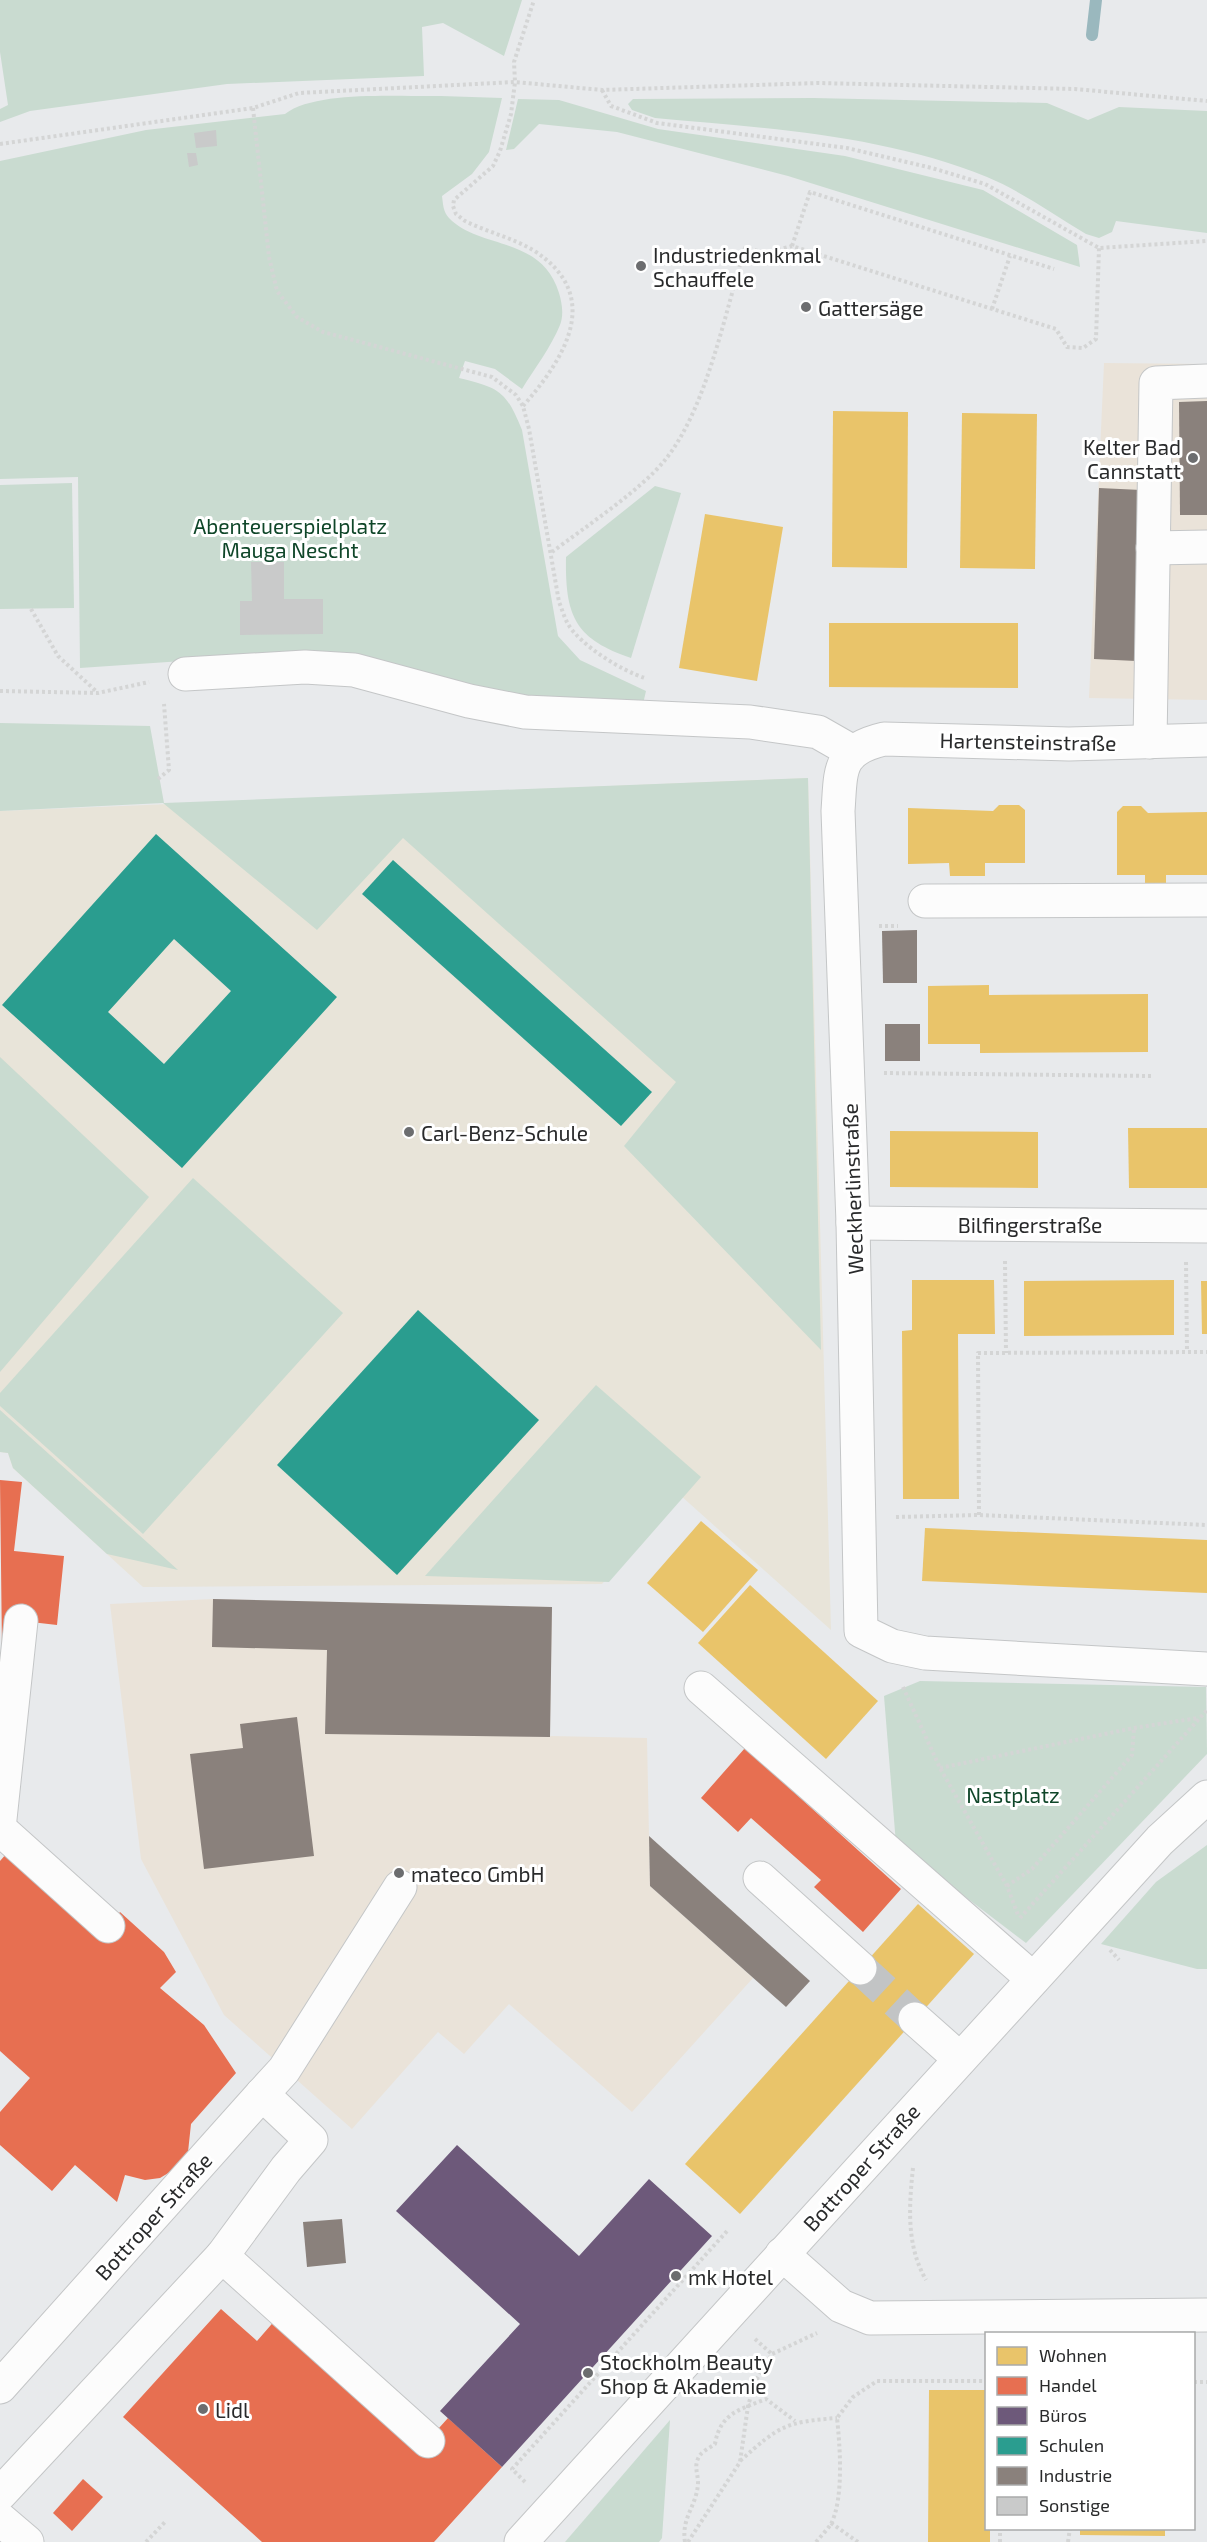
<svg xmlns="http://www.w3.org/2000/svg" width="1207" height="2542" font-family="'Exo 2',sans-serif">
<rect width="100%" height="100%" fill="#e8eaec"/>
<!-- industrial -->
<g fill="#eae3d9">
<polygon points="1104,363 1207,364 1207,700 1089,698"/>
<polygon points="213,1599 552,1607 550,1736 647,1738 650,1886 753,1978 632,2112 509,2004 464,2054 438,2032 352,2129 224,2015 141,1859 110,1604"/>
</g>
<!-- education -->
<polygon fill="#e8e4d9" points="808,778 831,1630 680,1495 602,1584 143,1587 13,1468 8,1453 0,1452 0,811"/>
<!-- green -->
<g fill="#c9dbd0">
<polygon points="0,0 522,0 504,56 443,23 422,27 424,76 227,84 30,111 0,122 0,109 8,105 0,52"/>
<path d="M441,96L502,98L489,152L472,174L442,196C443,203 443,212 449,218C480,250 541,235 559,293C562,303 564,315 560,325C551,347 535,368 522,389L495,369L465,361L459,378C500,388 506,391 522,430L558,636L580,660L646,691L643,704L522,698L212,659L80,668L78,477L0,479V161L146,130L285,114C316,90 401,97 441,96Z"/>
<path d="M813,98L1047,103L1088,120L1119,107L1207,111V233L1116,221L1112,232L1099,238L1086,234C1054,215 1021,191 987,177C884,135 765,128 655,118L632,110L628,104L633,99Z"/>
<polygon points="518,99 559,100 658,129 845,156 983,190 1077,245 1080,267 788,176 617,132 539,124 514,149 506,150"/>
<polygon points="72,483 74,608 0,609 0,485"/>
<path d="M655,486L681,493L631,658C574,639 565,615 566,557Z"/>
<polygon points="0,723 150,726 164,803 808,778 821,1350 624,1146 676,1082 403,838 317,930 163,803 0,811"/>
<polygon points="0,1057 149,1197 0,1372"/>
<polygon points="193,1178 343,1313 143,1534 0,1406 0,1393"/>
<polygon points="596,1385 701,1477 609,1582 425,1576"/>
<polygon points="0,1410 178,1570 107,1554 13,1468 8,1453 0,1452"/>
<polygon points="920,1681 1206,1687 1207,1754 1026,1943 896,1844 884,1696"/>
<polygon points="1207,1845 1207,1969 1197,1969 1101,1944 1156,1882"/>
<polygon points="670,2420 662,2538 659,2542 565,2542"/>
</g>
<!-- homes -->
<g fill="#e9c46a">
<polygon points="833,411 908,412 907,568 832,567"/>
<polygon points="962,413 1037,414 1035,569 960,568"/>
<polygon points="705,514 783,527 757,681 679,668"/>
<polygon points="829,623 1018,623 1018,688 829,687"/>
<polygon points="999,805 1019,805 1025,810 1025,863 985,863 985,876 950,876 949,863 908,864 908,808 993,811"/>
<polygon points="1123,806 1141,806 1148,813 1207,812 1207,875 1166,875 1166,883 1161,888 1150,888 1145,883 1145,875 1117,875 1117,812"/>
<polygon points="989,985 989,995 1148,994 1148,1052 980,1053 980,1044 928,1044 928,986"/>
<polygon points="1128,1128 1207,1128 1207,1188 1129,1188"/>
<polygon points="890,1131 1038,1132 1038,1188 890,1187"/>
<polygon points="912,1280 994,1280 995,1334 958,1334 959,1499 903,1499 902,1331 912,1330"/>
<polygon points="1174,1280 1174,1335 1024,1336 1024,1281"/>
<polygon points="1201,1281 1207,1281 1207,1334 1202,1334"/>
<polygon points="701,1521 758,1570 703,1632 647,1583"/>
<polygon points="925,1528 1207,1540 1207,1593 922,1581"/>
<polygon points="750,1585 878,1701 826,1759 698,1643"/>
<polygon points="918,1904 974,1954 740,2214 685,2164"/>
<polygon points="929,2390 986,2390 986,2528 990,2529 990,2542 928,2542"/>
<polygon points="1080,2529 1165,2529 1165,2536 1080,2535"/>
</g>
<!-- shops -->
<g fill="#e76f51">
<polygon points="0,1480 22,1482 14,1551 64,1556 57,1625 5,1619 2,1650"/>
<polygon points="745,1748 901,1889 863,1932 814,1887 821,1880 751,1818 738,1832 701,1798"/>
<polygon points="7,1853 100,1935 120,1912 164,1952 176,1972 160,1988 204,2025 236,2073 191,2124 188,2152 175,2169 160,2178 145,2180 125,2175 117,2202 75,2165 52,2191 0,2145 0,2112 30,2078 0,2051 0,1861"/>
<polygon points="221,2309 257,2341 277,2318 421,2448 448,2418 502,2467 434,2542 262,2542 123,2417"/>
<polygon points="83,2479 103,2497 72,2531 53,2513"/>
</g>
<!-- offices -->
<polygon fill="#6d597a" points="457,2145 579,2256 649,2179 712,2236 502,2467 440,2411 520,2324 396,2211"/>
<!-- schools -->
<g fill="#2a9d8f" fill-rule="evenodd">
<path d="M156,834L337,997L182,1168L2,1005ZM174,939L231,991L164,1064L108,1012Z"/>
<polygon points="393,860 652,1092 621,1126 362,894"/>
<polygon points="418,1310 539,1420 397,1575 277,1465"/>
</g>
<!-- industry -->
<g fill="#8a817c">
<polygon points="1207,401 1207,515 1180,515 1179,402"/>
<polygon points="1099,488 1141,490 1136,661 1094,659"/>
<polygon points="917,930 917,983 883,983 882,931"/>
<rect x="885" y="1024" width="35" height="37"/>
<polygon points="213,1599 552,1607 550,1737 325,1734 327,1650 212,1647"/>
<polygon points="297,1717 314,1856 204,1869 190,1754 243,1748 240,1724"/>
<polygon points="649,1836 810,1981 786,2007 650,1886"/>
<polygon points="342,2219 346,2263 307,2267 303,2222"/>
</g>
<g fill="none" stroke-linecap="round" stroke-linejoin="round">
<!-- stream -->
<polyline stroke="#9ab8be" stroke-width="12" points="1092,35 1096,0"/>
</g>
<!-- building -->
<g fill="#c9caca">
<polygon points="216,130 217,146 196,148 194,133"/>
<polygon points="187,153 196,153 198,165 189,167"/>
<polygon points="251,562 284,562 284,599 323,599 323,634 240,635 240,601 252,601"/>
</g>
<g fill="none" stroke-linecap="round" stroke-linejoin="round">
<!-- minor-tunnel -->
<polyline stroke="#c2c4c5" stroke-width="33" stroke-dasharray="33 16" stroke-linecap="butt" points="860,1968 915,2019"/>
<!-- minor casing -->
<g stroke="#c4c6c7" stroke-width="35">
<g id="minor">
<polyline points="1153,548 1207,547"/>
<polyline points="185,674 305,667 354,670 469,701 525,712 750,722 818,732 853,752"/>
<path d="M1207,740L1069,744L884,739C837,750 841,770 838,811L853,1223L861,1631L892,1646L925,1653L1207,1669"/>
<polyline points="1150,742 1156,383 1207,381"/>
<polyline points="925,901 1207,900"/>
<polyline points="853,1223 1207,1226"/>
<polyline points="701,1688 1033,1979"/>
<polyline points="0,1819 21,1621"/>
<polyline points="0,1829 108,1926"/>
<polyline points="760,1878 860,1968"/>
<polyline points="915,2019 960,2059"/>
<polyline points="262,2094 284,2070 400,1887"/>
<polyline points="782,2254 841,2306 870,2318 1207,2315"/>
<polyline points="222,2256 428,2441"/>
<polyline points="0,2387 262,2094 311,2140 286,2169 222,2256 0,2494"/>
<polyline points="0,2519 27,2542"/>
<polyline points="521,2542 1160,1840 1207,1797"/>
</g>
</g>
<!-- path -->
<g stroke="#d4d5d5" stroke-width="4" stroke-dasharray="3 3" stroke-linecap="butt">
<polyline points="602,90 611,106 657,123 847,148 932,168 985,184 1099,248 1207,241"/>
<path d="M253,108L269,257L277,291L297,317L323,332L492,377L516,395L523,406L529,429L559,602C562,609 564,617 568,624C580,645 622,671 645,678"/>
<polyline points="0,144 253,108 299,93 515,82 602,90 818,83 1075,89 1207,101"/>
<polyline points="792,246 810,192 1054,269"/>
<polyline points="992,309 1010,256"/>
<path d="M523,406C566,357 604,295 533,250C513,238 487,232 465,221L456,214L453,206L454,200L493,166L500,151L511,114L515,82L514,62L534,0"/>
<path d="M552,552C585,527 641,490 665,460C707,408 725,312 745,248L767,253L792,246L1056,329L1067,347L1083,348L1096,339L1099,248"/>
<polyline points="31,609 58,656 97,692"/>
<polyline points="0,691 98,693 149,682"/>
<polyline points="158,779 169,770 164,704"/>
<polyline points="879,926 898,926"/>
<polyline points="884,1073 1151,1076"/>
<polyline points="1005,1261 1006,1353"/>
<polyline points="1186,1262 1187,1352"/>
<polyline points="979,1515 978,1353 1207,1352"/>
<polyline points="896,1517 979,1515 1207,1525"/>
<polyline points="903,1687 940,1768 1007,1886 1018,1915"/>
<polyline points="940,1768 1134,1728 1198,1718"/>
<polyline points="1007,1886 1032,1869 1132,1755 1134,1728"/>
<polyline points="1020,1918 1207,1710"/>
<polyline points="1110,1950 1119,1960"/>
<path d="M913,2168C909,2206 906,2245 926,2280"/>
<polyline points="755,2339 772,2354"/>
<polyline points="1194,2382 1207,2382"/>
<path d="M740,2461C779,2426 785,2422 837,2418"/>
<polyline points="525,2482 512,2469 728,2230"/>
<polyline points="831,2523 858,2542"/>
<polyline points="146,2542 165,2522"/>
<path d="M685,2542C681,2517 697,2506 698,2483C698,2472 693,2466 700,2455C703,2451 711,2447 715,2444C720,2413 741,2409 766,2399L795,2421"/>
<polyline points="688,2542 740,2462 748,2406 755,2382 772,2354 817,2333"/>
<path d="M816,2542C821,2536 827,2530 831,2524C844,2498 840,2446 837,2418L853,2397L877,2381H986"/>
<polyline points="1000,2542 1000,2528"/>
<polyline points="1068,2542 1070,2528"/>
</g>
<!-- minor -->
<use href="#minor" stroke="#fcfcfc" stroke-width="33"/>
</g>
<!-- markers -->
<g fill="#6c6d6f" stroke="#fff" stroke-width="2">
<circle cx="641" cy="266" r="6"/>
<circle cx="806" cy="307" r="6"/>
<circle cx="1193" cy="458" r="6"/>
<circle cx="409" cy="1132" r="6"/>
<circle cx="399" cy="1873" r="6"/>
<circle cx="676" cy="2276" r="6"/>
<circle cx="588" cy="2373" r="6"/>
<circle cx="203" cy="2409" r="6"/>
</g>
<g text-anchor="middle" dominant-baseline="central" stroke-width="6" stroke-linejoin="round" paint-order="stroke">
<!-- poi labels -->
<g font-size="21" fill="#292a2b" stroke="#fff" text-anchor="start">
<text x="653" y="254">Industriedenkmal<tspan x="653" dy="24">Schauffele</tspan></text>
<text x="818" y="307">Gattersäge</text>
<text x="1181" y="446" text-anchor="end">Kelter Bad<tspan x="1181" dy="24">Cannstatt</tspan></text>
<text x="421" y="1132">Carl-Benz-Schule</text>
<text x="411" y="1873">mateco GmbH</text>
<text x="688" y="2276">mk Hotel</text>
<text x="600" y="2361">Stockholm Beauty<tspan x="600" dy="24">Shop &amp; Akademie</tspan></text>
<text x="215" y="2409">Lidl</text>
</g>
<!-- park labels -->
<g font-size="21" fill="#0f4629" stroke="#fff">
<text x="290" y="525">Abenteuerspielplatz<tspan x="290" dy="24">Mauga Nescht</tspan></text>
<text x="1013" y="1794">Nastplatz</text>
</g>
<!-- street labels -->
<g font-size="21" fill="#292a2b" stroke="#fff">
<text transform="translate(1028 741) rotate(1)">Hartensteinstraße</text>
<text transform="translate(852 1189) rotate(-92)">Weckherlinstraße</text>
<text x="1030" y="1224">Bilfingerstraße</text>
<text transform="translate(861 2167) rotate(-48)">Bottroper Straße</text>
<text transform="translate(153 2216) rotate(-48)">Bottroper Straße</text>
</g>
</g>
<!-- legend -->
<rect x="985" y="2332" width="210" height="198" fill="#ffffff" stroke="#a9aaaa" stroke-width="1.5"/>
<rect x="997" y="2347" width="30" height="18" fill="#e9c46a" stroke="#a9aaaa" stroke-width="1.5"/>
<text x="1039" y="2362" font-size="18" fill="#292a2b">Wohnen</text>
<rect x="997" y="2377" width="30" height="18" fill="#e76f51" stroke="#a9aaaa" stroke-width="1.5"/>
<text x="1039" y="2392" font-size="18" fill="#292a2b">Handel</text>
<rect x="997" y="2407" width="30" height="18" fill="#6d597a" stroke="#a9aaaa" stroke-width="1.5"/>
<text x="1039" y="2422" font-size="18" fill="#292a2b">Büros</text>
<rect x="997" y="2437" width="30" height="18" fill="#2a9d8f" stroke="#a9aaaa" stroke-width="1.5"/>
<text x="1039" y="2452" font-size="18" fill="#292a2b">Schulen</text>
<rect x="997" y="2467" width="30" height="18" fill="#8a817c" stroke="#a9aaaa" stroke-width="1.5"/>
<text x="1039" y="2482" font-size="18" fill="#292a2b">Industrie</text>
<rect x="997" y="2497" width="30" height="18" fill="#c9caca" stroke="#a9aaaa" stroke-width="1.5"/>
<text x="1039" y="2512" font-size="18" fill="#292a2b">Sonstige</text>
</svg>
